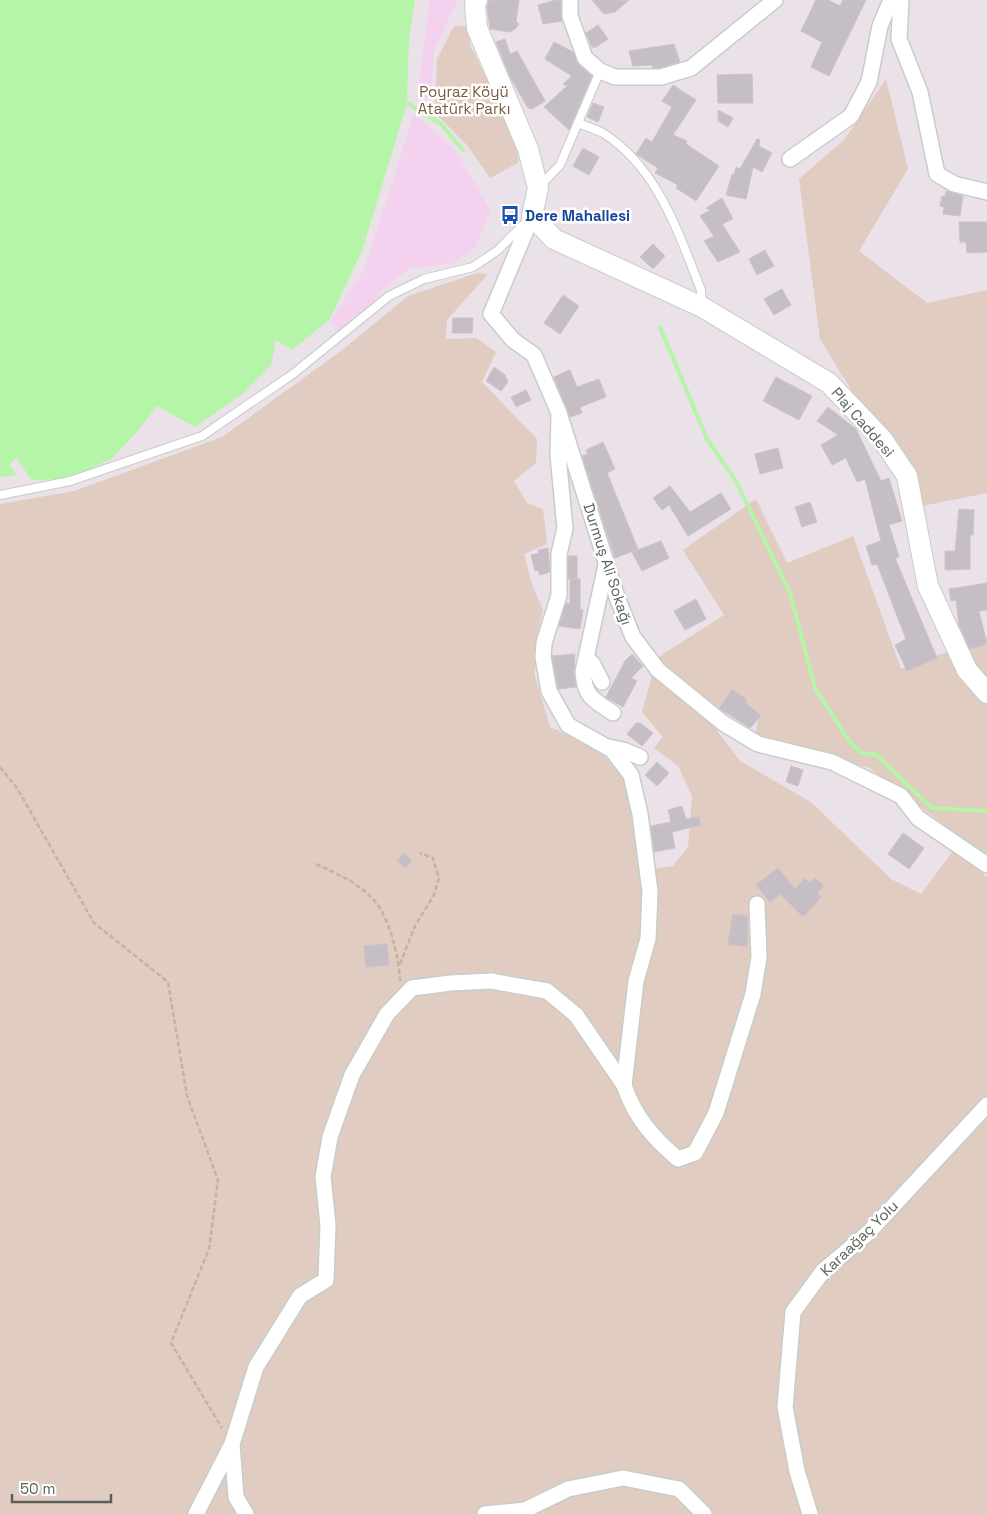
<svg xmlns="http://www.w3.org/2000/svg" width="987" height="1514" font-family="'Space Grotesk',sans-serif">
<rect width="100%" height="100%" fill="#ebe1e9"/>
<!-- green -->
<g fill="#e0ccc0">
<polygon points="454,26 469,26 470,45 518,142 518,163 490,178 467,145 435,113 437,59"/>
<polygon points="886,79 908,169 859,251 927,303 987,290 987,493 922,506 820,339 799,179 844,140"/>
<path d="M477,273L488,274L447,320L446,339L476,338L496,352L482,382L537,439L536,463L514,481L527,503L543,509L547,544L524,554L532,584L543,610L535,645V676L550,727C582,741 619,757 631,794C637,812 639,851 641,871L673,866L688,847L692,796L678,766L654,748L663,737L642,712L657,658L724,615L683,550L756,499L787,563L853,536L901,669L987,637V852L984,855L868,767L837,763L755,735L759,716L728,694L709,720L740,761L811,802L891,879L921,894L953,851L987,877V1514H0V504L74,491L222,437L341,351L408,296Z"/>
</g>
<!-- sand -->
<g fill="#f5d1f0">
<polygon points="430,0 458,0 434,50 430,98 417,98"/>
<polygon points="414,114 456,151 491,211 475,248 452,264 410,268 383,289 365,313 338,332 331,320 364,270"/>
</g>
<!-- water -->
<polygon fill="#b4f5a7" points="0,0 415,0 409,38 407,103 363,248 330,319 292,350 276,340 271,365 241,395 195,427 157,406 137,432 111,459 69,479 32,480 16,458 9,465 17,475 0,477"/>
<g fill="none" stroke-linecap="round" stroke-linejoin="round">
<!-- stream -->
<g stroke="#b4f5a7" stroke-width="4">
<polyline points="407,103 441,124 463,150"/>
<polyline points="660,327 707,439 736,481 790,593 815,688 849,741 861,753 875,754 932,808 987,811"/>
</g>
</g>
<!-- building -->
<g fill="#c6bec5" stroke="#cfc0cd">
<polygon points="489,0 519,0 516,22 519,24 516,28 510,32 490,29 487,6"/>
<polygon points="556,0 561,0 562,21 543,24 538,5"/>
<polygon points="592,0 629,0 615,12 604,14"/>
<polygon points="816,0 828,0 840,6 843,0 866,0 829,76 811,67 822,42 801,31"/>
<polygon points="598,25 608,39 596,47 592,47 586,33"/>
<polygon points="505,39 510,54 517,51 545,101 532,109 528,108 510,77 496,42"/>
<polygon points="554,42 573,52 579,65 592,76 569,130 544,107 567,86 563,84 572,76 545,59"/>
<polygon points="674,44 680,62 660,68 653,68 652,65 633,66 629,51"/>
<polygon points="752,74 753,103 718,103 717,75"/>
<polygon points="673,85 696,100 673,135 687,141 686,144 719,166 696,201 676,188 678,185 655,173 658,168 636,154 646,138 652,142 672,107 662,101"/>
<polygon points="593,103 604,107 598,122 587,117"/>
<polygon points="718,110 733,118 728,127 718,121"/>
<polygon points="757,139 760,140 759,146 772,153 762,172 753,167 746,199 726,195 732,174 734,175 736,167 740,169"/>
<polygon points="583,148 599,157 589,175 573,166"/>
<polygon points="946,191 963,196 960,216 943,214 944,207 940,206 942,196 945,196"/>
<polygon points="722,198 733,219 722,224 740,252 718,262 704,241 714,236 700,216 710,210 706,208"/>
<polygon points="959,222 987,222 987,252 967,253 966,242 960,242"/>
<polygon points="653,244 665,256 653,269 640,257"/>
<polygon points="765,250 774,266 757,275 749,259"/>
<polygon points="782,289 791,305 774,315 764,299"/>
<polygon points="563,295 579,306 560,334 544,323"/>
<polygon points="453,318 473,318 472,333 452,333"/>
<polygon points="494,367 505,375 508,382 501,391 486,381"/>
<polygon points="570,370 577,387 599,379 606,397 580,407 582,413 570,417 554,377"/>
<polygon points="776,377 812,396 799,420 763,401"/>
<polygon points="526,390 531,400 516,407 511,397"/>
<polygon points="828,407 856,429 881,481 889,478 902,521 889,525 899,557 895,558 937,658 907,671 895,645 906,639 877,564 872,565 866,546 881,541 865,479 857,482 846,458 832,465 821,445 838,435 817,421"/>
<polygon points="603,442 615,469 607,473 638,549 615,558 582,456 588,454 586,450"/>
<polygon points="778,448 783,468 760,474 755,454"/>
<polygon points="670,486 690,512 721,493 731,509 688,536 669,505 662,510 653,498"/>
<polygon points="810,502 817,522 802,527 795,507"/>
<polygon points="959,509 974,510 973,535 970,535 970,569 945,570 945,551 955,551"/>
<polygon points="661,541 669,558 642,571 632,552"/>
<polygon points="548,548 550,572 540,575 538,570 535,571 531,555 539,553 538,550"/>
<polygon points="568,556 577,556 577,578 568,579"/>
<polygon points="570,579 580,579 580,609 583,610 580,629 559,626 566,603 570,604"/>
<polygon points="987,583 987,610 979,611 987,644 970,649 959,625 956,600 951,601 949,589"/>
<polygon points="696,599 706,619 685,630 674,611"/>
<polygon points="575,654 574,673 576,687 558,689 552,656"/>
<polygon points="632,654 643,666 631,678 637,681 623,707 606,697 625,661"/>
<polygon points="732,689 747,700 745,702 761,716 750,728 719,708"/>
<polygon points="636,723 640,723 653,733 642,746 627,734"/>
<polygon points="657,762 669,773 657,786 645,775"/>
<polygon points="791,766 803,770 798,786 786,782"/>
<polygon points="682,806 686,819 699,817 701,825 672,832 675,848 654,852 651,826 671,822 668,810"/>
<polygon points="903,833 924,848 909,869 888,854"/>
<polygon points="404,853 412,860 406,868 397,861"/>
<polygon points="778,868 795,889 805,878 810,883 815,878 824,886 817,893 821,897 816,903 803,917 780,894 770,902 756,885"/>
<polygon points="733,914 748,916 747,947 728,944"/>
<polygon points="387,944 389,965 366,967 364,946"/>
</g>
<g fill="none" stroke-linecap="round" stroke-linejoin="round">
<!-- service casing -->
<g stroke="#c7cdc8" stroke-width="10">
<g id="service">
<path d="M578,123C586,126 595,129 603,133C658,168 678,232 701,290L702,305"/>
<polyline points="540,186 560,165 600,71"/>
<polyline points="0,495 70,481 202,436 293,374 389,296 424,279 473,267 498,250 525,223"/>
</g>
</g>
<!-- minor casing -->
<g stroke="#c7cdc8" stroke-width="18">
<g id="minor">
<polyline points="570,0 570,16 585,58 600,71 615,77 661,77 691,68 775,0"/>
<polyline points="901,0 899,39 920,92 937,174 954,184 987,192"/>
<polyline points="790,159 851,116 869,82 880,26 891,0"/>
<polyline points="532,216 491,314 513,340 534,355 559,413 618,600 633,637 658,670 723,723 758,744 832,762 901,796 918,818 987,865"/>
<path d="M606,565L583,672C585,698 593,699 613,713"/>
<polyline points="586,659 592,663 602,682"/>
<polyline points="608,747 623,750 640,757"/>
<path d="M624,1085C634,1116 653,1138 678,1159L695,1153L716,1113L753,994L759,957L757,904"/>
<polyline points="232,1444 236,1497 246,1514"/>
<polyline points="196,1514 232,1444 256,1367 300,1296 326,1280 328,1225 323,1177 330,1137 352,1075 387,1014 412,988 451,983 491,981 547,991 576,1015 624,1085 636,981 648,939 650,892 640,814 631,775 612,750 568,725 549,691 543,657 544,643 559,595 559,554 565,528 558,455 559,413"/>
<polyline points="485,1514 525,1510 568,1489 623,1478 679,1489 704,1514"/>
<polyline points="810,1514 797,1471 785,1407 793,1312 823,1271 868,1233 987,1105"/>
</g>
</g>
<!-- tertiary casing -->
<g stroke="#c7cdc8" stroke-width="22">
<polyline id="tertiary" points="477,0 475,4 477,28 528,149 538,188 532,216 554,239 702,307 829,383 882,439 907,476 928,586 967,670 987,693"/>
</g>
<!-- path -->
<g stroke="#c2b59b" stroke-width="2.5" stroke-dasharray="5 2.5" stroke-linecap="butt">
<polyline points="0,767 17,788 94,923 168,982 187,1096 218,1180 209,1249 171,1343 222,1428"/>
<path d="M316,864C336,873 356,882 372,898C389,915 399,957 400,981"/>
<polyline points="400,964 415,926 434,895 439,878 433,858 420,853"/>
</g>
<!-- service -->
<use href="#service" stroke="#fff" stroke-width="8"/>
<!-- minor -->
<use href="#minor" stroke="#fff" stroke-width="15"/>
<!-- tertiary -->
<use href="#tertiary" stroke="#fff" stroke-width="20"/>
</g>
<!-- icons -->
<defs>
<g id="bus-bare" transform="scale(1.5)"><path d="M-5-6H5V4H4V6H2V4H-2V6H-4V4H-5ZM-3.5-4V0h7V-4ZM-3.5 1.2v1.5H-2V1.2ZM2 1.2v1.5H3.5V1.2Z" fill="#1a4fb4" stroke="#fff" stroke-width="2.5" paint-order="stroke"/></g>
</defs>
<g fill-rule="evenodd">
<use href="#bus-bare" x="510" y="215"/>
</g>
<g text-anchor="middle" dominant-baseline="central" stroke-width="5" stroke-linejoin="round" paint-order="stroke">
<!-- park labels -->
<g font-size="15" fill="#7c593c" stroke="#fff">
<text x="464" y="91">Poyraz Köyü<tspan x="464" dy="17">Atatürk Parkı</tspan></text>
</g>
<!-- transit labels -->
<g font-size="15" font-weight="bold" fill="#164399" stroke="#fff" text-anchor="start">
<text x="525" y="215">Dere Mahallesi</text>
</g>
<!-- street labels -->
<g font-size="15" fill="#5a6059" stroke="#fff">
<text transform="translate(863 422) rotate(49)">Plaj Caddesi</text>
<text transform="translate(608 564) rotate(72)">Durmuş Ali Sokağı</text>
<text transform="translate(859 1238) rotate(-44)">Karaağaç Yolu</text>
</g>
</g>
<!-- scale -->
<path d="M12 1494v8h99v-8" fill="none" stroke="#5a6059" stroke-width="2.5"/>
<text x="20" y="1494" font-size="15" fill="#5a6059" stroke="#ffffff" stroke-width="4" paint-order="stroke">50 m</text>
</svg>
